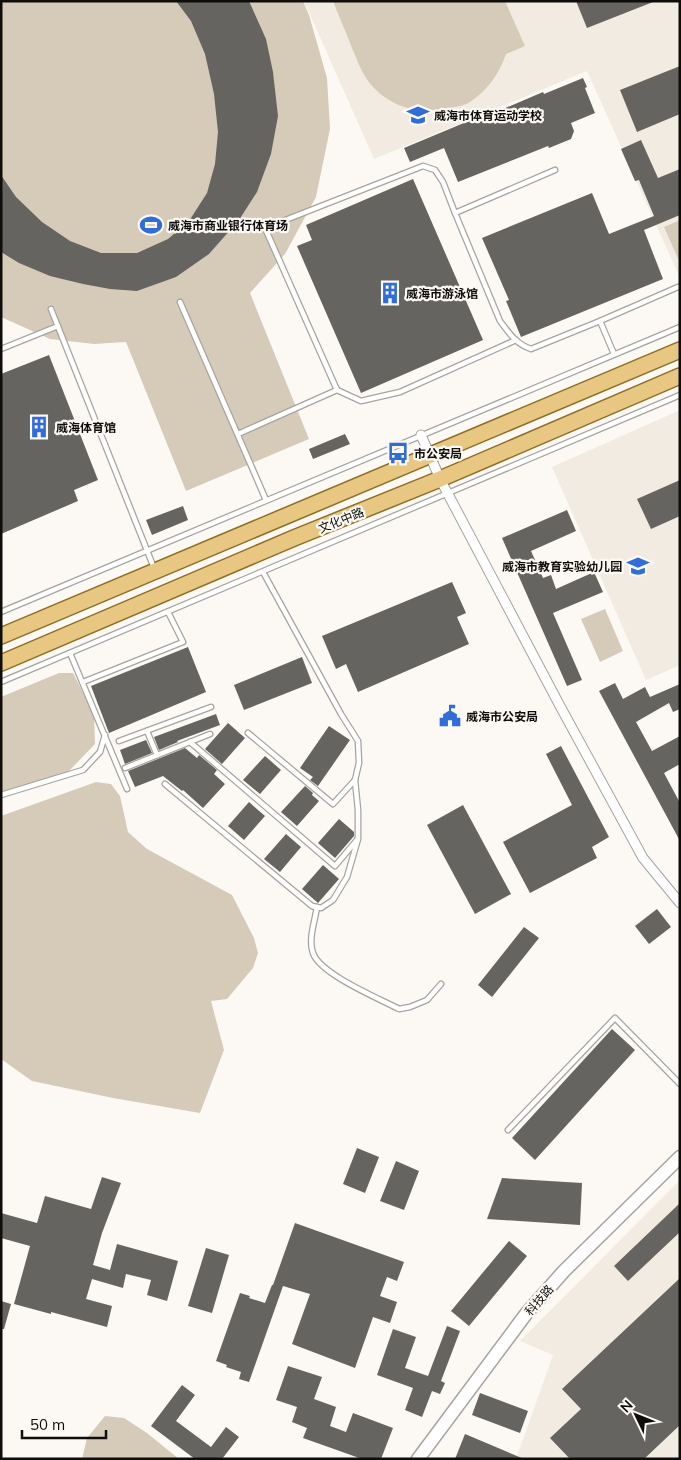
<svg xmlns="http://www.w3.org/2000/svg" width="681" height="1460" font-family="Mulish,'Noto Sans SC',sans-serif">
<rect width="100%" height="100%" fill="#fcf9f5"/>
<!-- built -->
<g fill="#f2ebe1">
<polygon points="304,1 680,1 680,278 587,71 374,159"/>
<polygon points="680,410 680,665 646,680 552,467"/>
<polygon points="680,1180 680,1459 516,1459 553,1355 520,1341"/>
</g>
<!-- green -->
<g fill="#d6cbb9">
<polygon points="1,1 303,1 309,15 327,78 330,129 316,197 285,254 250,293 309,439 186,491 126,342 94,344 50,339 1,317"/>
<path d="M333,1H505L525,46L506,54C499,74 488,90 470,102C465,105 460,106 455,107C426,116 395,110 374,88C363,77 358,62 352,48C346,32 339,17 333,1Z"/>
<polygon points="680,220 680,263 664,227"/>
<polygon points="605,609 623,651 600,662 581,619"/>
<polygon points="59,673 73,673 94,714 95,744 68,772 1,794 1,697"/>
<polygon points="96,782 111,784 120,796 128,832 147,849 232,895 254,938 258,953 253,968 227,999 211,1001 224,1050 200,1113 113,1098 32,1081 1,1059 1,816"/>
<polygon points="105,1416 124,1418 147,1433 179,1459 82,1459 87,1438"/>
</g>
<!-- building -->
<g fill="#666460">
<polygon points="176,1 249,1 266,39 273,72 278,116 271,154 257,192 239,220 209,254 176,277 137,291 110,289 83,284 50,276 19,263 1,252 1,175 16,197 42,222 70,241 101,253 137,253 168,239 189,221 207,193 215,164 218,132 214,94 205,54 191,21"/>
<polygon points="576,1 653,1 653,2 587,28"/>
<polygon points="680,66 680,114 637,132 620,90"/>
<polygon points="583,78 587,87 585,88 595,113 571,123 574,131 571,139 549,148 548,146 458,182 444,148 410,162 404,148 495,110 496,112 543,92 544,94"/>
<polygon points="641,140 658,178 680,169 680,215 644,230 663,279 521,337 506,301 509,300 482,238 592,193 609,234 654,216 639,180 635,181 621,149"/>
<polygon points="413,179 483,340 361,393 297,246 312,240 306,225"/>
<polygon points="49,355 98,480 74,490 78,501 1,534 1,374"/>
<polygon points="345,434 350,444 313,459 309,449"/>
<polygon points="680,480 680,516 651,529 637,499"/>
<polygon points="183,506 188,520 152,535 146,520"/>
<polygon points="567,510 576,531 531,551 543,578 551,575 556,589 594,572 603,592 553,613 582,680 567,686 502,538"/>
<polygon points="452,582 466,613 457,617 469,644 358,692 346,664 336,669 322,636"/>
<polygon points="188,647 206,692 109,733 91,686"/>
<polygon points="302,657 312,683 244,710 234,685"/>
<polygon points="615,683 623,699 645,687 650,697 680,684 680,709 673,712 669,703 636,722 652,751 680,736 680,764 664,773 680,803 680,841 599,691"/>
<polygon points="216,714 220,725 177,741 178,742 159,750 154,737"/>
<polygon points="228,723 245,738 222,764 205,749"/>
<polygon points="329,726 350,740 318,786 310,780 313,777 300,768"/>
<polygon points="146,740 152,753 125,764 120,750"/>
<polygon points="561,746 609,837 592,847 597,858 530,893 503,842 572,805 546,754"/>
<polygon points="185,748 197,758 199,755 217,770 214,774 225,784 203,808 183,790 182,791 163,776 135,787 128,771"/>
<polygon points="265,756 281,770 260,794 243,780"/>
<polygon points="305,786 313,793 312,795 319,801 297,826 281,812"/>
<polygon points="249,802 265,816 244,840 228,826"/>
<polygon points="463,805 511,894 475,914 427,825"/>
<polygon points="339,819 354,832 354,836 335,858 318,843"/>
<polygon points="286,834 301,847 280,872 264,859"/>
<polygon points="323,865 339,879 318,903 302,889"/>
<polygon points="657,909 671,927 649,944 635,926"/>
<polygon points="524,927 539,938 492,997 478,985"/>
<polygon points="612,1029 635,1050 535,1160 512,1138"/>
<polygon points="357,1148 379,1157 365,1193 343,1184"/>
<polygon points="396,1161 419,1171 404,1210 380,1201"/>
<polygon points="102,1177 121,1183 102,1233 93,1265 110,1270 117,1244 178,1261 167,1301 147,1295 151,1280 126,1274 123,1288 92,1279 86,1299 112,1306 107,1327 51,1312 51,1314 14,1304 30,1246 1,1238 1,1213 37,1223 45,1196 91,1209"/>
<polygon points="502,1178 582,1183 580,1225 487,1219"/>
<polygon points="680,1203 680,1232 628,1281 614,1266"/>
<polygon points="295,1223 404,1262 397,1281 387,1277 380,1296 397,1302 390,1323 373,1317 355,1368 292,1344 310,1294 283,1286 249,1382 239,1379 241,1372 226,1367 227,1365 216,1361 240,1293 250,1296 249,1298 265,1303 272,1285 273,1285"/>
<polygon points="509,1241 527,1256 469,1326 451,1311"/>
<polygon points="206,1248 229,1255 212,1313 188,1306"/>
<polygon points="680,1278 680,1425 644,1459 570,1459 550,1438 581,1409 562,1389"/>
<polygon points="1,1301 11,1304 4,1329 1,1329"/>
<polygon points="447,1326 460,1331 441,1381 445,1383 440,1394 432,1391 422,1417 405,1410 413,1388 377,1375 393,1329 416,1337 405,1368 428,1376"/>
<polygon points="288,1366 322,1377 314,1399 336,1407 330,1426 346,1432 353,1413 393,1428 381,1459 362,1459 303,1438 307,1428 292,1422 297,1407 276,1400"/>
<polygon points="182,1385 195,1395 176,1421 211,1447 226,1427 239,1437 222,1459 195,1459 151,1426"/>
<polygon points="480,1393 528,1411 520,1433 472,1415"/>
<polygon points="465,1434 524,1459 455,1459"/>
</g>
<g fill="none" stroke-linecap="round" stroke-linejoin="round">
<!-- lane casing -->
<g stroke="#a6a4a0" stroke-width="7">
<g id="lane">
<path d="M555,170L455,213L500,321C509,333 516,344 531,349L600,321L678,287"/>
<polyline points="180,302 266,500"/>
<polyline points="51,309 154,568"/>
<polyline points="600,321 614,354"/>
<polyline points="1,349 58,326"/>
<polyline points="337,390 361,401 400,392 516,340"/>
<polyline points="238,434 337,390 265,228 423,166 435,170 443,182 455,213"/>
<polyline points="1,612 680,327"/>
<polyline points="70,653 127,789"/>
<polyline points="1,682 680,395"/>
<polyline points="83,682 183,642 168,612"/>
<polyline points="147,731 157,755"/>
<polyline points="248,733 333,804 355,780"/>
<polyline points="119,741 211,707"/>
<polyline points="190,742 335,866 357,840"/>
<polyline points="125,768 210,734"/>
<polyline points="165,784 312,906 321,908 333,900 347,877 358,839 358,810 355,780 359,763 358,741 341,714 263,572"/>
<polyline points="1,795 83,770 100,752 105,735"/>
<path d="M317,907C315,921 308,939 313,953C320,974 378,998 399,1009L410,1007L427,1000L441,984"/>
<polyline points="508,1130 615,1018 680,1084"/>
</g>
</g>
<!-- street casing -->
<g stroke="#a6a4a0" stroke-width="11">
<polyline id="street" points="421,435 440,479 560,706 643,858 680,903"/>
</g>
<!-- secondary casing -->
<g stroke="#a6a4a0" stroke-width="15">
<polyline id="secondary" points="418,1459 526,1314 564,1271 680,1157"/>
</g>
<!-- primary casing -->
<g stroke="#916d23" stroke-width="18">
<g id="primary">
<polyline points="1,636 680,350"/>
<polyline points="1,663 294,538 440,479 680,376"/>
</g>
</g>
<!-- lane -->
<use href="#lane" stroke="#fff" stroke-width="4.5"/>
<!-- street -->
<use href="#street" stroke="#fff" stroke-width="9"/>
<!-- secondary -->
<use href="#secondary" stroke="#fff" stroke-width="12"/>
<!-- primary -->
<use href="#primary" stroke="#e8c783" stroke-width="15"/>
</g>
<!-- icons -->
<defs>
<g id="university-bare" transform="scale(1.725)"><path d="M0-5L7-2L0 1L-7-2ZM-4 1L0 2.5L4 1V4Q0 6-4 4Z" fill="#306dda" stroke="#fcf9f5" stroke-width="2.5" paint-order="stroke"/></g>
<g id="stadium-bare" transform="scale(1.725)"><path d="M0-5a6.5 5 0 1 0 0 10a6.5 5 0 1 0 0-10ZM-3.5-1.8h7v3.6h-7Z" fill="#306dda" stroke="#fcf9f5" stroke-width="2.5" paint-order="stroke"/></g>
<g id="building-bare" transform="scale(1.725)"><path d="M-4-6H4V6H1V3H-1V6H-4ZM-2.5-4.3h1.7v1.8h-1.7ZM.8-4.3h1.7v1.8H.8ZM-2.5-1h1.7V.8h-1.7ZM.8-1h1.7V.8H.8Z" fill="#306dda" stroke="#fcf9f5" stroke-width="2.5" paint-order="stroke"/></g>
<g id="bus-bare" transform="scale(1.725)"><path d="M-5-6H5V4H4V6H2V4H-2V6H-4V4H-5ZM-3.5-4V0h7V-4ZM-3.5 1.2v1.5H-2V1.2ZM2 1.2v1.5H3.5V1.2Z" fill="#306dda" stroke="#fcf9f5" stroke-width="2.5" paint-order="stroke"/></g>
<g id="school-bare" transform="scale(1.725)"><path d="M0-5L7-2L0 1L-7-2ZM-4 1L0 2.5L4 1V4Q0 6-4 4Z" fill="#306dda" stroke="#fcf9f5" stroke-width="2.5" paint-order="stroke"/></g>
<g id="civic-bare" transform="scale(1.725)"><path d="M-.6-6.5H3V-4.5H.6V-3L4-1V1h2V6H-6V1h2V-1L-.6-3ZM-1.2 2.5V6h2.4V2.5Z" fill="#306dda" stroke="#fcf9f5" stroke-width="2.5" paint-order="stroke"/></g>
</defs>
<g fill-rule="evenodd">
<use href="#university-bare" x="418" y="115"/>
<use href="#stadium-bare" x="151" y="225"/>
<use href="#building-bare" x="390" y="293"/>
<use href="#building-bare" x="39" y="427"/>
<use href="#bus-bare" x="398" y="453"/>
<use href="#school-bare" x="638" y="566"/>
<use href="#civic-bare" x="450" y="716"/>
</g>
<g text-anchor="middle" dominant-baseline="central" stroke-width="4.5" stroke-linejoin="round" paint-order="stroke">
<!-- poi labels -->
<g font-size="12" font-weight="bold" fill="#0e0d0b" stroke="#fcf9f5" text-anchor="start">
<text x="434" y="115">威海市体育运动学校</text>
<text x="168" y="225">威海市商业银行体育场</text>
<text x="406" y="293">威海市游泳馆</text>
<text x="56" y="427">威海体育馆</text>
<text x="414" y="453">市公安局</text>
<text x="622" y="566" text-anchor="end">威海市教育实验幼儿园</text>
<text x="466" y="716">威海市公安局</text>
</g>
<!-- street labels -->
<g font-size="12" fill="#0e0d0b" stroke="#fcf9f5">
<text transform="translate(341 520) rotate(-22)">文化中路</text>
<text transform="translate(539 1300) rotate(-49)">科技路</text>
</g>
</g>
<!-- border -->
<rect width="681" height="1460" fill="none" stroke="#0e0d0b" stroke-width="5"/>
<!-- north arrow -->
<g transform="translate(636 1415) rotate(313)" stroke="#fcf9f5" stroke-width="4" paint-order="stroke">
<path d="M0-4L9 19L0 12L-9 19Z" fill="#0e0d0b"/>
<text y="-8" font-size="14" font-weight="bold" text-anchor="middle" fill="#0e0d0b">N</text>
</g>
<!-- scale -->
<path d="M22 1430v8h84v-8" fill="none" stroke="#0e0d0b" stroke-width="2.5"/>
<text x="30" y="1430" font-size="15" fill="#0e0d0b" stroke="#fcf9f5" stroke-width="4" paint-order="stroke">50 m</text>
</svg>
